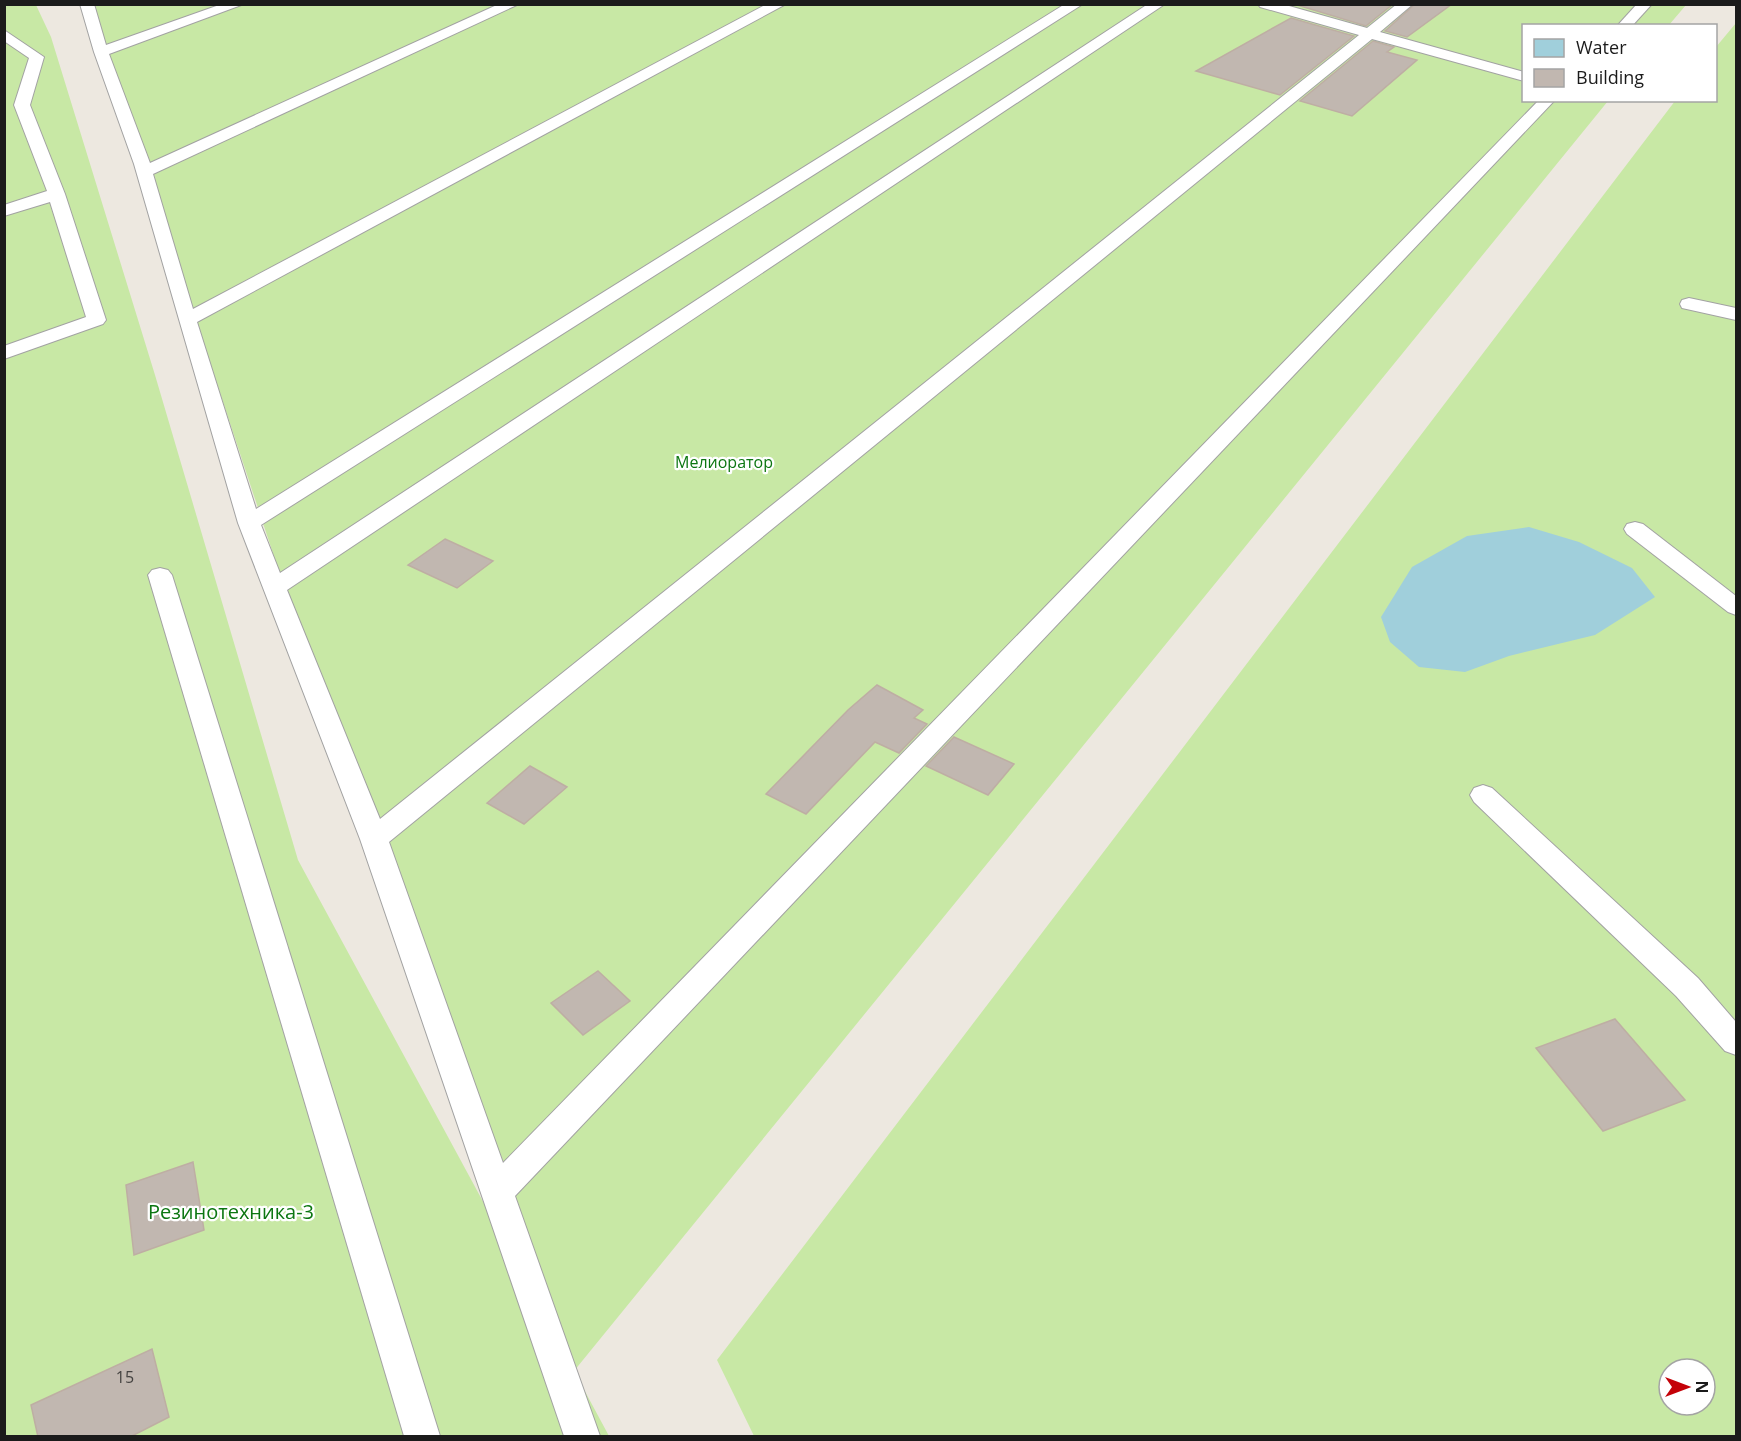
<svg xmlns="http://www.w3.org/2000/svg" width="1741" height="1441" font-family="'Open Sans',sans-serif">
<rect width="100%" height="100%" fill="#ede8e0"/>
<!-- grass -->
<g fill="#c8e8a5" fill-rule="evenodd">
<polygon points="5,5 36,5 51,37 155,375 298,860 493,1220 92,5 1686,5 1669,25 1524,26 1524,100 1608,101 574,1371 609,1436 5,1436"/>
<path d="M1736,23V1436H754L717,1360L1675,101L1716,100V47ZM1669,1369H1705V1405H1669Z"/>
</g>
<!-- water -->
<polygon fill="#a0cfdb" points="1529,527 1579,542 1632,568 1655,597 1595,635 1509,656 1465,672 1419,667 1390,642 1381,617 1412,567 1467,536"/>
<!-- building -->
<g fill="#c1b7b0" stroke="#beaea3" stroke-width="1.5">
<polygon points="1294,4 1393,4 1366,26"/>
<polygon points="1415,4 1452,4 1407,37 1385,31"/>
<polygon points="1291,18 1354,36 1280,95 1196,71"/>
<polygon points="1373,41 1394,47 1387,52 1417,60 1352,116 1300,101"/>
<polygon points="445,539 493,561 457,588 408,565"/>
<polygon points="877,685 923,710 914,718 927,724 899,753 875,742 806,814 766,794 848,710"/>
<polygon points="954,737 1014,764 988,795 926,766"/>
<polygon points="530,766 567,787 524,824 487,803"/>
<polygon points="598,971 630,1001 583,1035 551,1003"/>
<polygon points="1615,1019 1685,1100 1603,1131 1536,1048"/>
<polygon points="193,1162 204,1230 134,1255 126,1185"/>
<polygon points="152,1349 169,1417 130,1437 38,1437 31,1405"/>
</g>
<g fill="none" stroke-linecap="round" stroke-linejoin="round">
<!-- service casing -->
<g stroke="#a2a2a2" stroke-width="2">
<g id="service">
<polygon points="80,4 94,4 106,45 222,4 244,4 109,54 150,163 499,4 519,4 153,174 193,309 767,4 786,4 197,322 256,509 1065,4 1083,4 261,525 280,573 1148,4 1165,4 287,590 380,819 1359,35 1260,7 1258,4 1282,4 1367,28 1397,4 1413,4 1380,32 1524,72 1524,81 1372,39 389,842 503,1163 1539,100 1555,100 515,1196 600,1436 564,1436 360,839 238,523 134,164 94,52"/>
<polygon points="1637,4 1652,4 1632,26 1617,26"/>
<polygon points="4,30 44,57 30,105 65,194 106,320 103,324 4,359 4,346 86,317 50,202 4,216 4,205 47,191 14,105 29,58 4,41"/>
<polygon points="1689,298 1736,308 1736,320 1682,308 1680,304 1682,300"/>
<polygon points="1635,522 1643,524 1736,596 1736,615 1728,612 1627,534 1624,529 1627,524"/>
<polygon points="160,568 168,570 172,575 440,1436 404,1436 148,575 152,570"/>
<polygon points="1483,785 1492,788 1698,978 1736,1022 1736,1055 1725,1051 1676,996 1474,802 1470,795 1474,788"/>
</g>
</g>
<!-- service -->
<use href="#service" fill="#fff" fill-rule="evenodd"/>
</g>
<g text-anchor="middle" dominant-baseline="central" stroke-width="4.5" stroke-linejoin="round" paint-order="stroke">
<!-- park labels -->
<g font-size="16" fill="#0c7611" stroke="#fff">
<text x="724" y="462">Мелиоратор</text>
</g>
<!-- near-number labels -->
<g font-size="16" fill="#444240">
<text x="125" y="1377">15</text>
</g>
<!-- near-park labels -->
<g font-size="20" fill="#0c7611" stroke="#fff">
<text x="231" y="1211">Резинотехника-3</text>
</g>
</g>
<!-- border -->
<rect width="1741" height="1441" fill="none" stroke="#1b1b1b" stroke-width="12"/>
<!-- legend -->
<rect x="1522" y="24" width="195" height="78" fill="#ffffff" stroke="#a4a4a4" stroke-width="1.5"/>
<rect x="1534" y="39" width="30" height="18" fill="#a0cfdb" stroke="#a4a4a4" stroke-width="1.5"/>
<text x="1576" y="54" font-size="18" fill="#1b1b1b">Water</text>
<rect x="1534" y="69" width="30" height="18" fill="#c1b7b0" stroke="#a4a4a4" stroke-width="1.5"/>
<text x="1576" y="84" font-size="18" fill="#1b1b1b">Building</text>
<!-- north arrow -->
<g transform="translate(1687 1387) rotate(90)"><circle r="28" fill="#ffffff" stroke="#a4a4a4" stroke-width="1.5"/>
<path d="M0-4.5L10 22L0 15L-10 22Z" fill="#c40208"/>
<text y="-9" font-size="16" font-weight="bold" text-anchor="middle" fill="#1b1b1b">N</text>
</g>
</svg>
